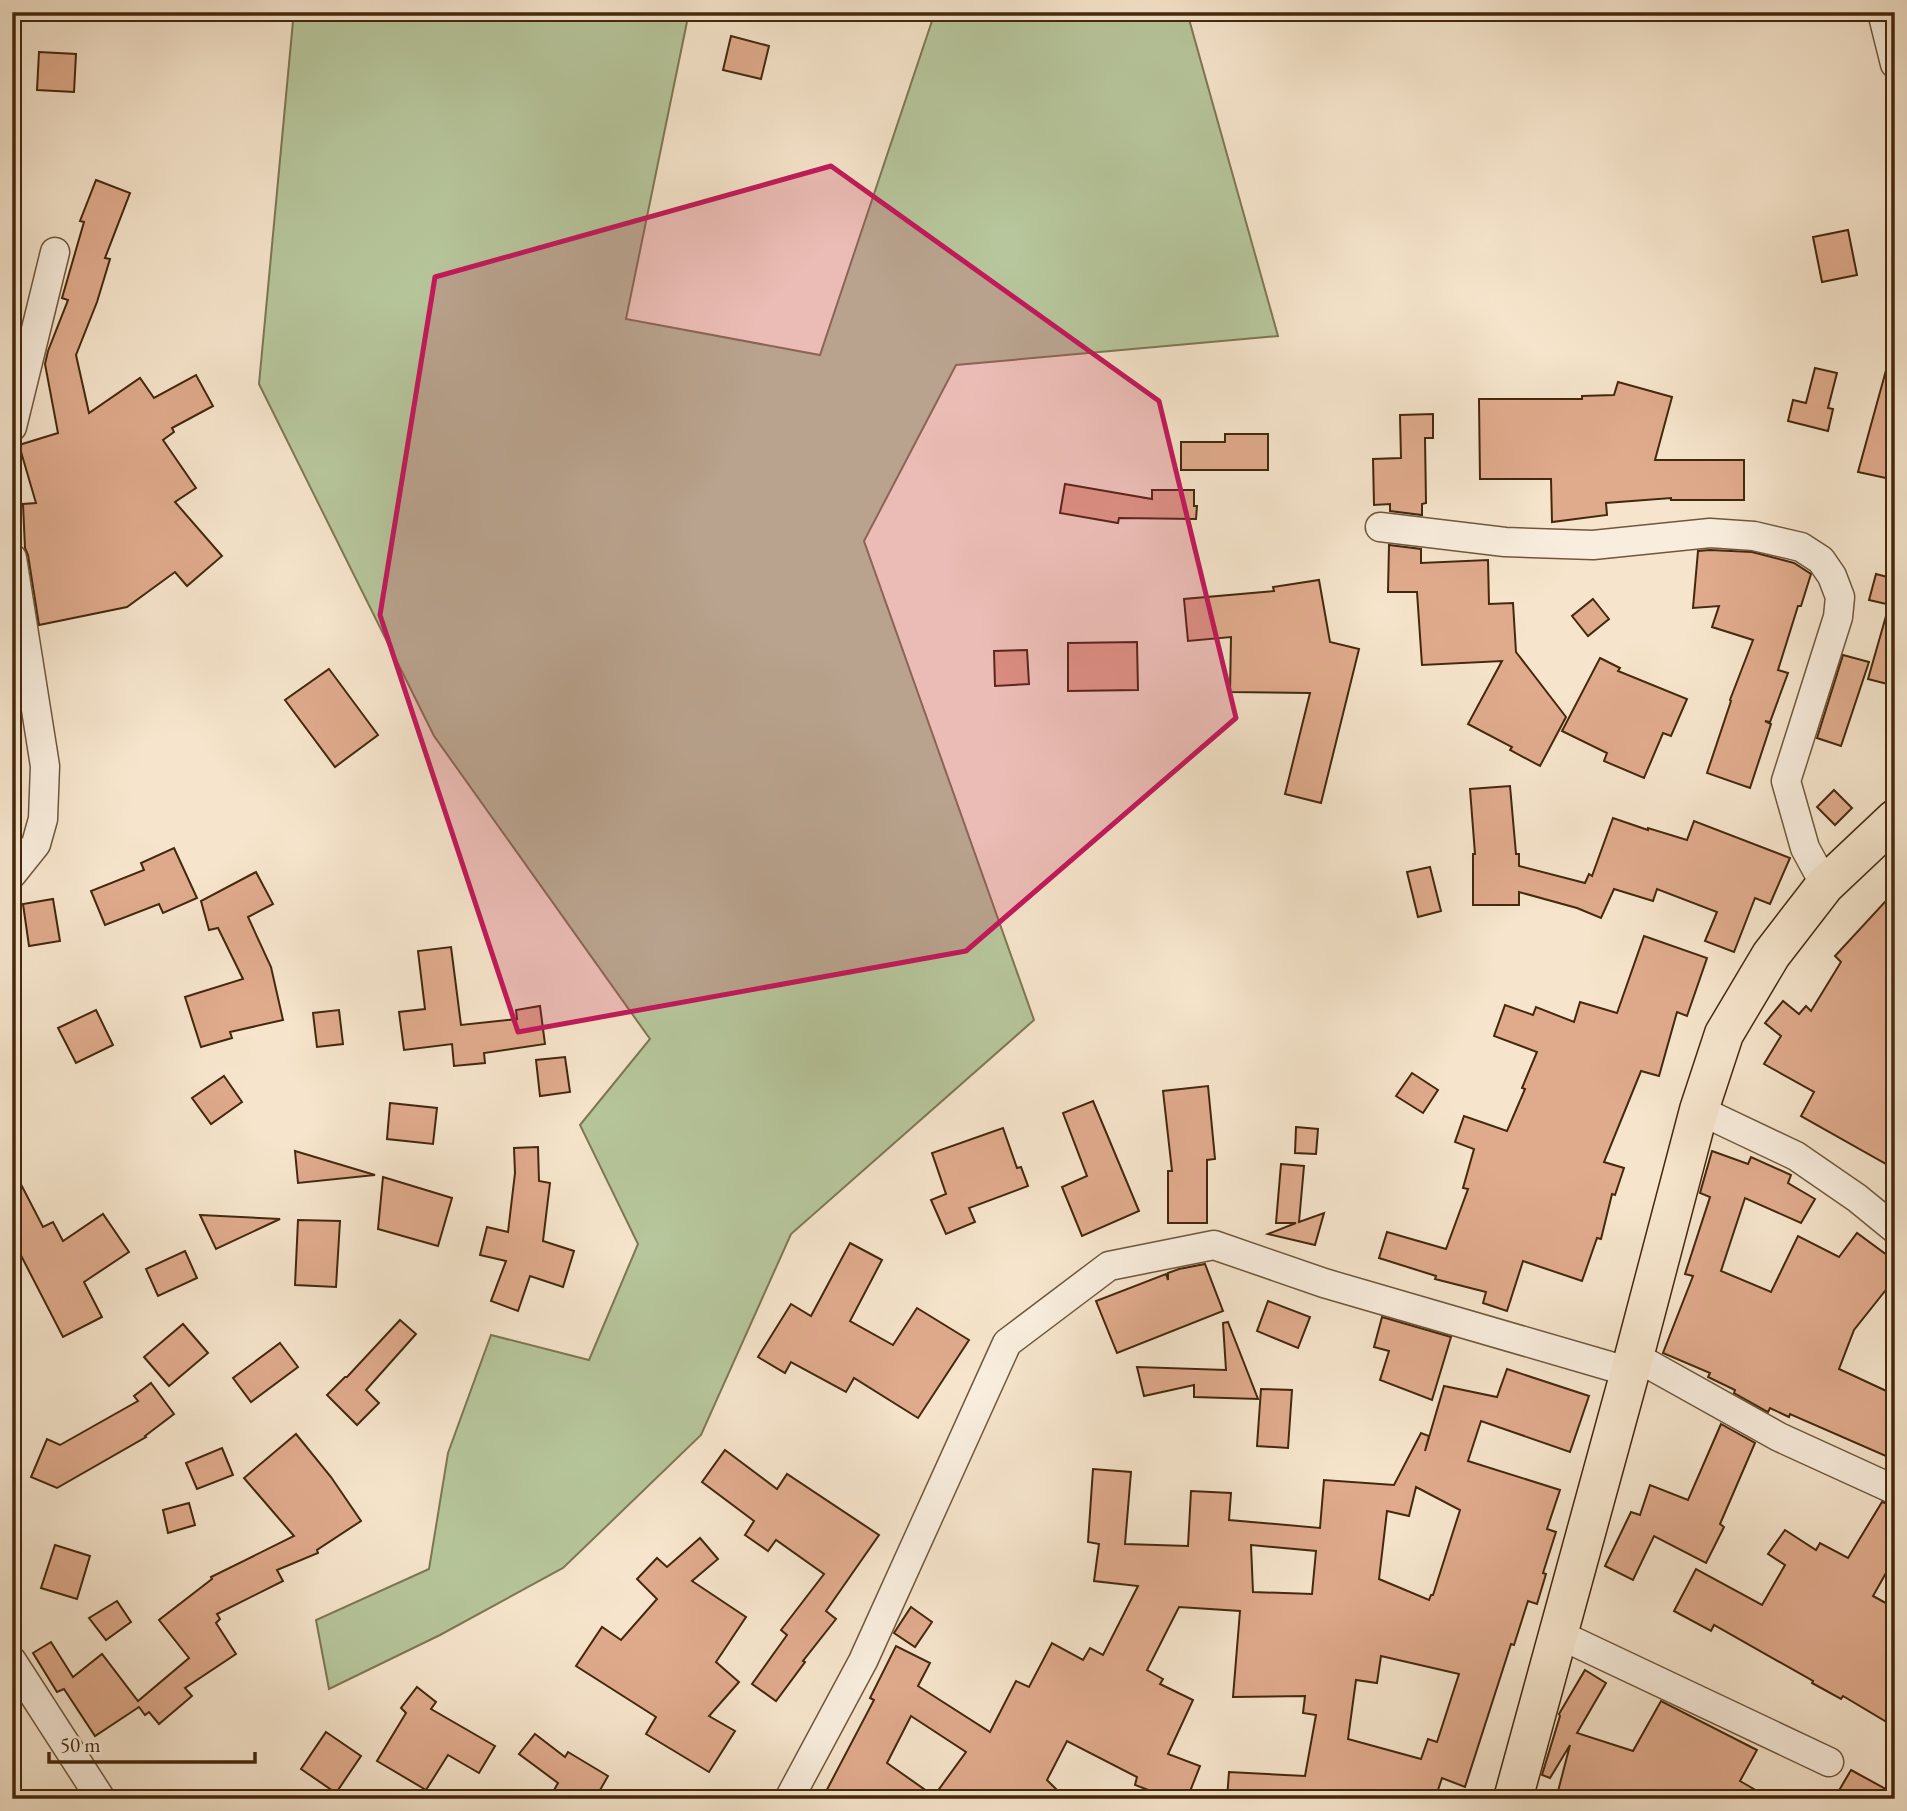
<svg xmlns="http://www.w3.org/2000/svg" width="1907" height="1811" font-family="'EB Garamond',serif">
<rect width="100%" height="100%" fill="#f6e5cc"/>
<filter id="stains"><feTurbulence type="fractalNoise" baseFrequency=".00286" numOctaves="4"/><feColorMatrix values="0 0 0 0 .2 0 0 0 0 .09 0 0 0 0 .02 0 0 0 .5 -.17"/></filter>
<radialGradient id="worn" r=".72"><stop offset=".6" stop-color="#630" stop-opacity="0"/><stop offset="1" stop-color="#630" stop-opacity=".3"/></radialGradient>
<!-- green -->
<polygon fill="#b7c69c" stroke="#7e7754" stroke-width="2" points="234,12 689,12 626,319 820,355 935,12 1187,12 1278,336 956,365 864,541 1034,1020 791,1234 701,1435 563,1568 440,1635 329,1689 316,1620 429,1569 448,1453 491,1335 589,1360 638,1244 580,1125 650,1039 434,736 259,384 293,21"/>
<!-- building -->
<g fill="#e0ab8d" stroke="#44280c" stroke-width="2" fill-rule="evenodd">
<polygon points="731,36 769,46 761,79 723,70"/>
<polygon points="39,52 76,54 74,92 37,90"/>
<polygon points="96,180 130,193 105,258 110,259 97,302 76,355 89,413 140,378 154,398 196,375 213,406 172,428 174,432 163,440 196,488 175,502 222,556 187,586 175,572 127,607 39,625 28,555 25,548 23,504 36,503 19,445 58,433 45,364 48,351 68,300 62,298 84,222 80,221"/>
<polygon points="1848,230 1857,275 1822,282 1813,237"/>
<polygon points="1888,363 1895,364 1895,480 1858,472"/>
<polygon points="1815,368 1837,373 1828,408 1833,409 1828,431 1788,421 1793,400 1806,403"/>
<polygon points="1618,382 1672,397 1655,460 1744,460 1744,500 1671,500 1671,498 1606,503 1607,515 1552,522 1551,479 1480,479 1479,399 1582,399 1582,396 1614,395"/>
<polygon points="1433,414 1433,438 1425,438 1426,503 1422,504 1422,515 1390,511 1390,504 1374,505 1373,459 1401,458 1400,415"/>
<polygon points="1225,434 1268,434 1268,470 1181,470 1181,442 1225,442"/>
<polygon points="1065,484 1152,499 1152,490 1194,490 1194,506 1197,506 1196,519 1119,518 1118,523 1060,513"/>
<polygon points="1389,545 1421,549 1421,563 1488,560 1489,604 1513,603 1516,652 1566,717 1540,766 1510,750 1512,747 1468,724 1502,661 1422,665 1417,592 1388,592"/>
<polygon points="1710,550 1752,552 1794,563 1811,574 1801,606 1798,606 1778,670 1788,673 1770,722 1765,721 1771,724 1750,788 1707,773 1731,701 1730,700 1753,640 1712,627 1719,606 1693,608 1698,551"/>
<polygon points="1876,574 1895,579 1895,606 1869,600"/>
<polygon points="1319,580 1330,642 1359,649 1321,803 1285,794 1310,693 1230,692 1231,637 1188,641 1184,599 1274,591 1273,587"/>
<polygon points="1593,599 1609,619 1588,636 1572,616"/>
<polygon points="1888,609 1895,610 1895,686 1868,679"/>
<polygon points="1137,642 1138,690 1068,691 1068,643"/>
<polygon points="1027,650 1029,684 995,686 994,651"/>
<polygon points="1843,655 1869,662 1841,746 1817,738"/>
<polygon points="1600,658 1620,668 1618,671 1687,699 1671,736 1663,733 1644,778 1604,761 1607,753 1562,731"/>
<polygon points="329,669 378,735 335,767 285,700"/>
<polygon points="1510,786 1516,854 1519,854 1519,866 1585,883 1589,874 1592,876 1613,818 1648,830 1648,828 1687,840 1694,821 1790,858 1770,904 1755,898 1734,952 1705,941 1717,912 1657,889 1653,901 1614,889 1601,918 1577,908 1519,892 1519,905 1473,905 1473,854 1475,854 1470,789"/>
<polygon points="1834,790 1852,808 1835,825 1817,807"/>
<polygon points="174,848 197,898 163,913 159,904 105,925 91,891 144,870 141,863"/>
<polygon points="1430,867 1441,911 1418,917 1407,872"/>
<polygon points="256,872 273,904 248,917 271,967 283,1020 230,1032 232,1038 201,1047 185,997 243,979 218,928 209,930 201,901"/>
<polygon points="1895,891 1895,1169 1801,1116 1814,1092 1764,1064 1781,1036 1765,1023 1783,1001 1799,1014 1806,1006 1811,1011 1841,962 1835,956"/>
<polygon points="53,899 60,941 29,946 23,904"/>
<polygon points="1644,936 1707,958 1687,1016 1677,1012 1659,1076 1641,1071 1604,1162 1624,1168 1615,1195 1612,1194 1601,1239 1597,1238 1582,1281 1523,1261 1507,1311 1483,1303 1486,1292 1435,1279 1436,1276 1379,1258 1387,1232 1446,1249 1468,1189 1463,1188 1474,1149 1455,1142 1464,1116 1507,1131 1525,1089 1522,1088 1537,1052 1494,1036 1505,1005 1533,1015 1536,1007 1574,1022 1580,1002 1617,1013"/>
<polygon points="451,947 461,1025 517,1019 516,1010 540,1006 545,1044 484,1053 485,1063 454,1066 452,1044 404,1050 399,1012 425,1009 418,951"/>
<polygon points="96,1010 113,1045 76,1063 58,1028"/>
<polygon points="339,1010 343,1044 317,1047 313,1013"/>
<polygon points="565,1057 570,1092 540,1096 536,1060"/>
<polygon points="1412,1073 1438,1090 1423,1113 1396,1096"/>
<polygon points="224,1076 242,1102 211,1124 192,1098"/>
<polygon points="1208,1086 1215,1159 1207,1160 1207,1223 1168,1223 1168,1171 1172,1171 1163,1091"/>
<polygon points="1093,1101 1139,1211 1082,1236 1062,1187 1087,1176 1063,1113"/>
<polygon points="390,1103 437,1108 433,1144 387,1139"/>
<polygon points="1296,1127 1318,1129 1316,1154 1295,1153"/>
<polygon points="1003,1128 1017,1168 1021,1167 1028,1186 969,1208 975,1222 946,1234 931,1200 946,1194 932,1153"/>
<polygon points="538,1147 539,1181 550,1183 543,1241 574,1251 563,1287 530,1276 518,1311 491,1301 506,1261 480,1255 487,1227 508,1232 515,1173 514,1148"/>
<polygon points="295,1151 375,1175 298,1183"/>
<polygon points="1712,1151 1748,1164 1751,1157 1791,1175 1788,1183 1815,1199 1801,1223 1745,1198 1721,1271 1771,1292 1798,1236 1839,1257 1857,1233 1895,1261 1895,1298 1885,1291 1854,1330 1839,1369 1895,1395 1895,1460 1790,1414 1789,1417 1770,1408 1768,1412 1734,1393 1735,1390 1708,1377 1710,1373 1663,1353 1693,1276 1685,1274 1710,1197 1700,1193"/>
<polygon points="1281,1164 1304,1166 1299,1222 1324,1213 1315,1245 1268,1234 1296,1223 1276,1223"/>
<polygon points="12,1167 43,1227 53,1222 63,1241 103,1214 129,1252 84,1282 102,1317 63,1337 12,1238"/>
<polygon points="383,1177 452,1198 438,1246 378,1229"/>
<polygon points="200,1215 280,1219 216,1249"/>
<polygon points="298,1220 340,1221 336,1287 295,1285"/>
<polygon points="850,1243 882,1260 850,1321 893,1345 917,1308 969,1340 918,1418 854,1378 846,1392 791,1362 785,1373 758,1357 791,1304 811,1316"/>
<polygon points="185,1251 197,1278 158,1296 146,1269"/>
<polygon points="1205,1264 1223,1311 1117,1353 1096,1301 1166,1274 1168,1280 1168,1273 1179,1269"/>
<polygon points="1268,1301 1310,1317 1298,1348 1257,1331"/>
<polygon points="1382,1317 1451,1337 1432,1400 1380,1380 1389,1351 1374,1347"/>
<polygon points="400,1320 416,1334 366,1390 379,1403 357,1425 327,1395 345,1377 347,1377"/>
<polygon points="1228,1322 1258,1399 1194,1397 1194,1385 1144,1396 1137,1367 1226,1370 1223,1323"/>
<polygon points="183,1324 208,1353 169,1386 144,1357"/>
<polygon points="280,1343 298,1367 251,1402 233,1378"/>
<path d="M1507,1369L1589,1396L1570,1452L1481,1421L1468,1461L1560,1490L1547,1529L1556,1532L1543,1573L1546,1574L1537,1604L1528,1601L1514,1645L1511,1644L1465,1787L1442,1778L1435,1799H1227L1229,1772L1305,1776L1316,1715L1303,1713L1305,1696L1233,1697L1240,1611L1179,1607L1147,1670L1163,1679L1160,1684L1193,1700L1168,1754L1200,1766L1187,1799H1172L1135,1785L1137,1777L1067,1741L1047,1780L1066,1799H822L874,1700L870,1698L896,1646L930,1663L918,1686L990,1732L1016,1681L1029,1687L1052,1643L1083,1660L1090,1648L1103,1655L1138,1586L1094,1581L1099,1544L1088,1542L1093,1469L1131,1472L1125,1544L1188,1546L1191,1491L1231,1493L1229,1520L1320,1528L1324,1480L1394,1485L1421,1433L1429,1436L1425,1451L1444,1386L1497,1397ZM1416,1487L1460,1510L1433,1595H1431L1429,1600L1379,1579L1387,1511L1409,1516ZM1251,1545L1316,1551L1312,1594L1253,1592ZM1381,1656L1459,1674L1437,1742L1428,1739L1421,1759L1348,1739L1356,1680L1377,1683ZM911,1716L966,1752L934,1796L887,1763Z"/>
<polygon points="151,1383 174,1414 145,1436 146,1437 57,1488 31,1477 47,1439 60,1445 138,1401 134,1396"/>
<polygon points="1261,1389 1292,1390 1288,1448 1257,1446"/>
<polygon points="1721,1424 1755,1443 1720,1524 1724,1527 1706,1563 1654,1536 1633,1580 1605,1566 1631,1512 1640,1515 1650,1485 1688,1500"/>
<polygon points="296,1434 331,1477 361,1521 317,1550 318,1553 277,1570 283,1581 217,1614 220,1619 216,1623 236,1654 185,1688 192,1696 159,1724 149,1712 145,1715 139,1707 95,1736 64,1689 57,1692 33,1653 51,1642 73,1677 102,1654 138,1701 189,1658 159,1620 212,1579 211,1577 294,1536 244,1478"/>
<polygon points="222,1448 233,1475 197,1489 186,1463"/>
<polygon points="725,1450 777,1489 787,1474 879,1535 826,1611 836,1619 803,1661 805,1662 776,1701 752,1684 787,1635 781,1630 824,1574 776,1540 768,1551 745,1535 754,1521 702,1482"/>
<polygon points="1882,1502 1895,1506 1895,1557 1873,1596 1895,1608 1895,1727 1843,1696 1841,1699 1812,1683 1813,1681 1714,1625 1711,1631 1674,1611 1696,1569 1762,1605 1785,1565 1768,1554 1785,1530 1816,1550 1820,1543 1848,1558"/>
<polygon points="189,1503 195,1525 168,1533 163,1510"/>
<polygon points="700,1538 718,1559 692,1581 746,1617 716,1662 739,1682 709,1716 735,1731 709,1772 646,1734 656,1717 576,1666 602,1627 621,1640 657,1599 637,1579 657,1558 667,1567"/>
<polygon points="55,1545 90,1556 77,1599 41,1588"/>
<polygon points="117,1601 131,1622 106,1640 89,1618"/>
<polygon points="911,1607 932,1622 915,1647 894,1633"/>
<polygon points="1585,1670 1606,1683 1577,1733 1633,1751 1661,1701 1757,1750 1740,1781 1771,1799 1556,1799 1570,1745 1550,1778 1542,1775 1560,1716 1559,1714"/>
<polygon points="417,1687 436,1702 431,1709 495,1746 479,1773 448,1755 426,1790 377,1761 406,1713 401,1708"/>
<polygon points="326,1732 361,1756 336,1793 301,1769"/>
<polygon points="535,1734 565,1757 568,1752 608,1776 595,1799 549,1799 558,1783 519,1754"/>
<polygon points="1851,1770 1895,1794 1895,1799 1834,1799"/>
</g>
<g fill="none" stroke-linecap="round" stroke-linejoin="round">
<!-- minor casing -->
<g stroke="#70573c" stroke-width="31">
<g id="minor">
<polyline points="1882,12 1895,64"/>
<polyline points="12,427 55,252"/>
<polyline points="1380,527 1505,542 1593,545 1710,533 1754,536 1801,547 1821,560 1832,576 1840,597 1838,617 1786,781 1805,848 1825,885"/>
<polyline points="12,558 45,766 43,819 36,844 12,874"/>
<polyline points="1699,1110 1796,1156 1857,1198 1895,1229"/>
<polyline points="1634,1356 1779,1437 1895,1490"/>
<polyline points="1558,1634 1829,1762"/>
<polyline points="12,1661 101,1799"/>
<polyline points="789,1799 863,1661 1007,1343 1109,1266 1214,1245 1324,1283 1630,1372"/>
</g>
</g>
<!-- trunk casing -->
<g stroke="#44280c" stroke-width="41">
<polyline id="trunk" points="1513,1799 1630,1372 1699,1110 1724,1034 1771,955 1825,885 1895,819"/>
</g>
<!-- minor -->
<use href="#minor" stroke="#f9eede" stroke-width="28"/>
<!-- trunk -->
<use href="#trunk" stroke="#f6e5cc" stroke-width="38"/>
</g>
<!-- marked area -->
<path fill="#c2185b" fill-opacity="0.2" stroke="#c2185b" stroke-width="5" stroke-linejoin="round" d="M831,166L1159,401L1236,718L966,951L518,1032L380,615L435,277Z"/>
<!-- margin -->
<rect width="1907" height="1811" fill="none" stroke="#f6e5cc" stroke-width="42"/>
<rect x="14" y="14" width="1879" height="1783" fill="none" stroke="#44280c" stroke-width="3.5"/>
<rect x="21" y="21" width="1865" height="1769" fill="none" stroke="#44280c" stroke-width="2"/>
<!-- scale -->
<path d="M49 1752v10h206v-10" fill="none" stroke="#44280c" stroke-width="3.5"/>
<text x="60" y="1752" font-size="21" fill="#44280c" stroke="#f9eede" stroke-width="5" paint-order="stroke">50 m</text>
<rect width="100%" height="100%" filter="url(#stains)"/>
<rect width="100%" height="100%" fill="url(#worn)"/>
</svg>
